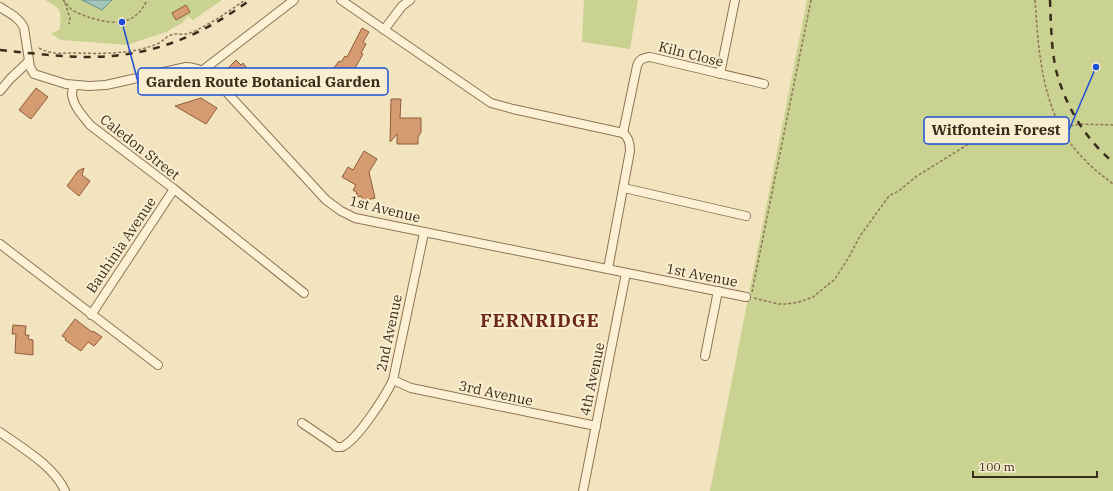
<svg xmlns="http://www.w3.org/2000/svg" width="1113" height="491" font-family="'IBM Plex Serif',serif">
<rect width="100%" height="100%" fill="#f3e4c0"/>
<!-- green -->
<g fill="#cad292">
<path d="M45,0H222L193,20L188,16L182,23L166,32L127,45L61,40L51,34L60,29C61,10 62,9 45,0Z"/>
<polygon points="584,0 638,0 630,49 582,42"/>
<polygon points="807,0 1113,0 1113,491 710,491"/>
</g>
<!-- water -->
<polygon fill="#a3c4bb" stroke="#699489" points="82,0 112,0 102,10"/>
<!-- building -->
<g fill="#d59c71" stroke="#905c39">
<polygon points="186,5 190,12 176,20 172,13"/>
<polygon points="362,28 369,32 363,42 366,44 361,53 363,54 350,77 344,73 332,87 323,78 329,71 330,73 339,61 341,62 345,56 347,57"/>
<polygon points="236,60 241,65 243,63 254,78 245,86 240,80 238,82 231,74 233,72 229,67"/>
<polygon points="36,88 48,97 31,119 19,110"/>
<polygon points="201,98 217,108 206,124 175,106"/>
<polygon points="391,99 401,99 400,118 421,118 421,132 418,137 418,144 397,144 397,134 390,142"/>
<polygon points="364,151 377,159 369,172 375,198 363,201 361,196 358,197 356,192 353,190 356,185 342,177 348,167 353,170"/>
<polygon points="84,168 82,175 90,181 79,196 67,186 78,171"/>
<polygon points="75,319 92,332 93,331 102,337 94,346 88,342 81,351 65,340 66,338 62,336"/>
<polygon points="13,325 26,326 25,335 29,335 28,339 33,340 33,355 15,353 16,334 12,334"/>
</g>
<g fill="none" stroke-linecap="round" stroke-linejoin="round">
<!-- minor casing -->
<g stroke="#8e7455" stroke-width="10">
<g id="minor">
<path d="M341,0L491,103L513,109L623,133C629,137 630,144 630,151L608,269"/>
<path d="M0,7C9,13 20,18 24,28L30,67L34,74L66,84L89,86L106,85L186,67C202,68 208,74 219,84L326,200L341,211L355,218L746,297"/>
<polyline points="384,30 402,6 410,0"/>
<polyline points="203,70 294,0"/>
<polyline points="720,74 735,0"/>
<path d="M74,85C73,88 72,92 72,94C73,106 83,116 90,125L174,189L304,293"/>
<polyline points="0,91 10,79 29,61"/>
<path d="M623,133L637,66C639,59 643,58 650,57L764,84"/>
<polyline points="624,188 746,216"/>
<polyline points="0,244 158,365"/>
<polyline points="91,315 174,189"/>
<polyline points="705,356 718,291"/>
<polyline points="393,380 411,388 596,426"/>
<path d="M302,423L333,444L336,447H342C358,439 385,397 393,380L424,233"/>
<path d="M0,432C22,448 54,466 65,491"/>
<polyline points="583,491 626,273"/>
</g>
</g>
<!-- path -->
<g stroke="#8e7455" stroke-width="1.5" stroke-dasharray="3 2" stroke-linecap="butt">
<path d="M63,0C66,3 68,6 71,9C76,13 85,16 91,18C115,25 135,26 147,0"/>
<path d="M1035,0C1039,56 1042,118 1085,160C1093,169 1103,176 1113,184"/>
<polyline points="65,3 70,18 69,24"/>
<path d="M39,48C52,55 63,53 77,53C104,54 135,54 159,43C163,41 165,38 169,36C175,32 183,36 190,33C209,25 228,12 245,0"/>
<polyline points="752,292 811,0"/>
<polyline points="754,298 778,304 786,304 799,302 813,297 835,279 849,257 860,236 889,196 900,190 917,176 980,137 992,131 1003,128 1019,127 1043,125 1061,128 1080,124 1113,125"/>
</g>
<!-- minor -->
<use href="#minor" stroke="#fcf1d4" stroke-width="8"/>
<!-- rail -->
<g stroke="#3c2c1c" stroke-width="2.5" stroke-dasharray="7 7" stroke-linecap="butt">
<path d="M1050,0C1051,23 1051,47 1056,70C1065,105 1085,139 1113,162"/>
<path d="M0,50C30,53 61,57 92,57C153,56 201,36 250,0"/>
</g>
</g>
<g text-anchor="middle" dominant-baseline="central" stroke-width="4" stroke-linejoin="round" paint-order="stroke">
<!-- street labels -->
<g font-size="14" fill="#3c2c1c" stroke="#f9eed0">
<text transform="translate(691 54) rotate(14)">Kiln Close</text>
<text transform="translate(140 147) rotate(38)">Caledon Street</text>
<text transform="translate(385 209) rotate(14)">1st Avenue</text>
<text transform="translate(121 245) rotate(-56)">Bauhinia Avenue</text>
<text transform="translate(702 275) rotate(11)">1st Avenue</text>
<text transform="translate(389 333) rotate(-78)">2nd Avenue</text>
<text transform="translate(592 379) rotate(-78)">4th Avenue</text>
<text transform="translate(496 393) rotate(12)">3rd Avenue</text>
</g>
<!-- district labels -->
<g font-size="18" font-weight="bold" letter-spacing="1" fill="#6e2916" stroke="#f9eed0">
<text x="540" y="320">FERNRIDGE</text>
</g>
</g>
<!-- callouts -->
<path fill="none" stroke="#1d4ed8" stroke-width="1.5" d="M122 22L138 82M1096 67L1069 130"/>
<g fill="#1d4ed8" stroke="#f9eed0" stroke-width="1.5">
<circle cx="122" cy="22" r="4"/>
<circle cx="1096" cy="67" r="4"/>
</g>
<g fill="#f9eed0" stroke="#1d4ed8" stroke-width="1.5">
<rect x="138" y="68" width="250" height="27" rx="4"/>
<rect x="924" y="117" width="145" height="27" rx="4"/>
</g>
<g font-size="15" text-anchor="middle" font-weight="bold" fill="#3c2c1c">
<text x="263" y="87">Garden Route Botanical Garden</text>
<text x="996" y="135">Witfontein Forest</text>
</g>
<!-- scale -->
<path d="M973 471v6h124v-6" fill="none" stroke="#3c2c1c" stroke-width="2"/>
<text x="979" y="471" font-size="12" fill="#3c2c1c" stroke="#f9eed0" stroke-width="3" paint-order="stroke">100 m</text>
</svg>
